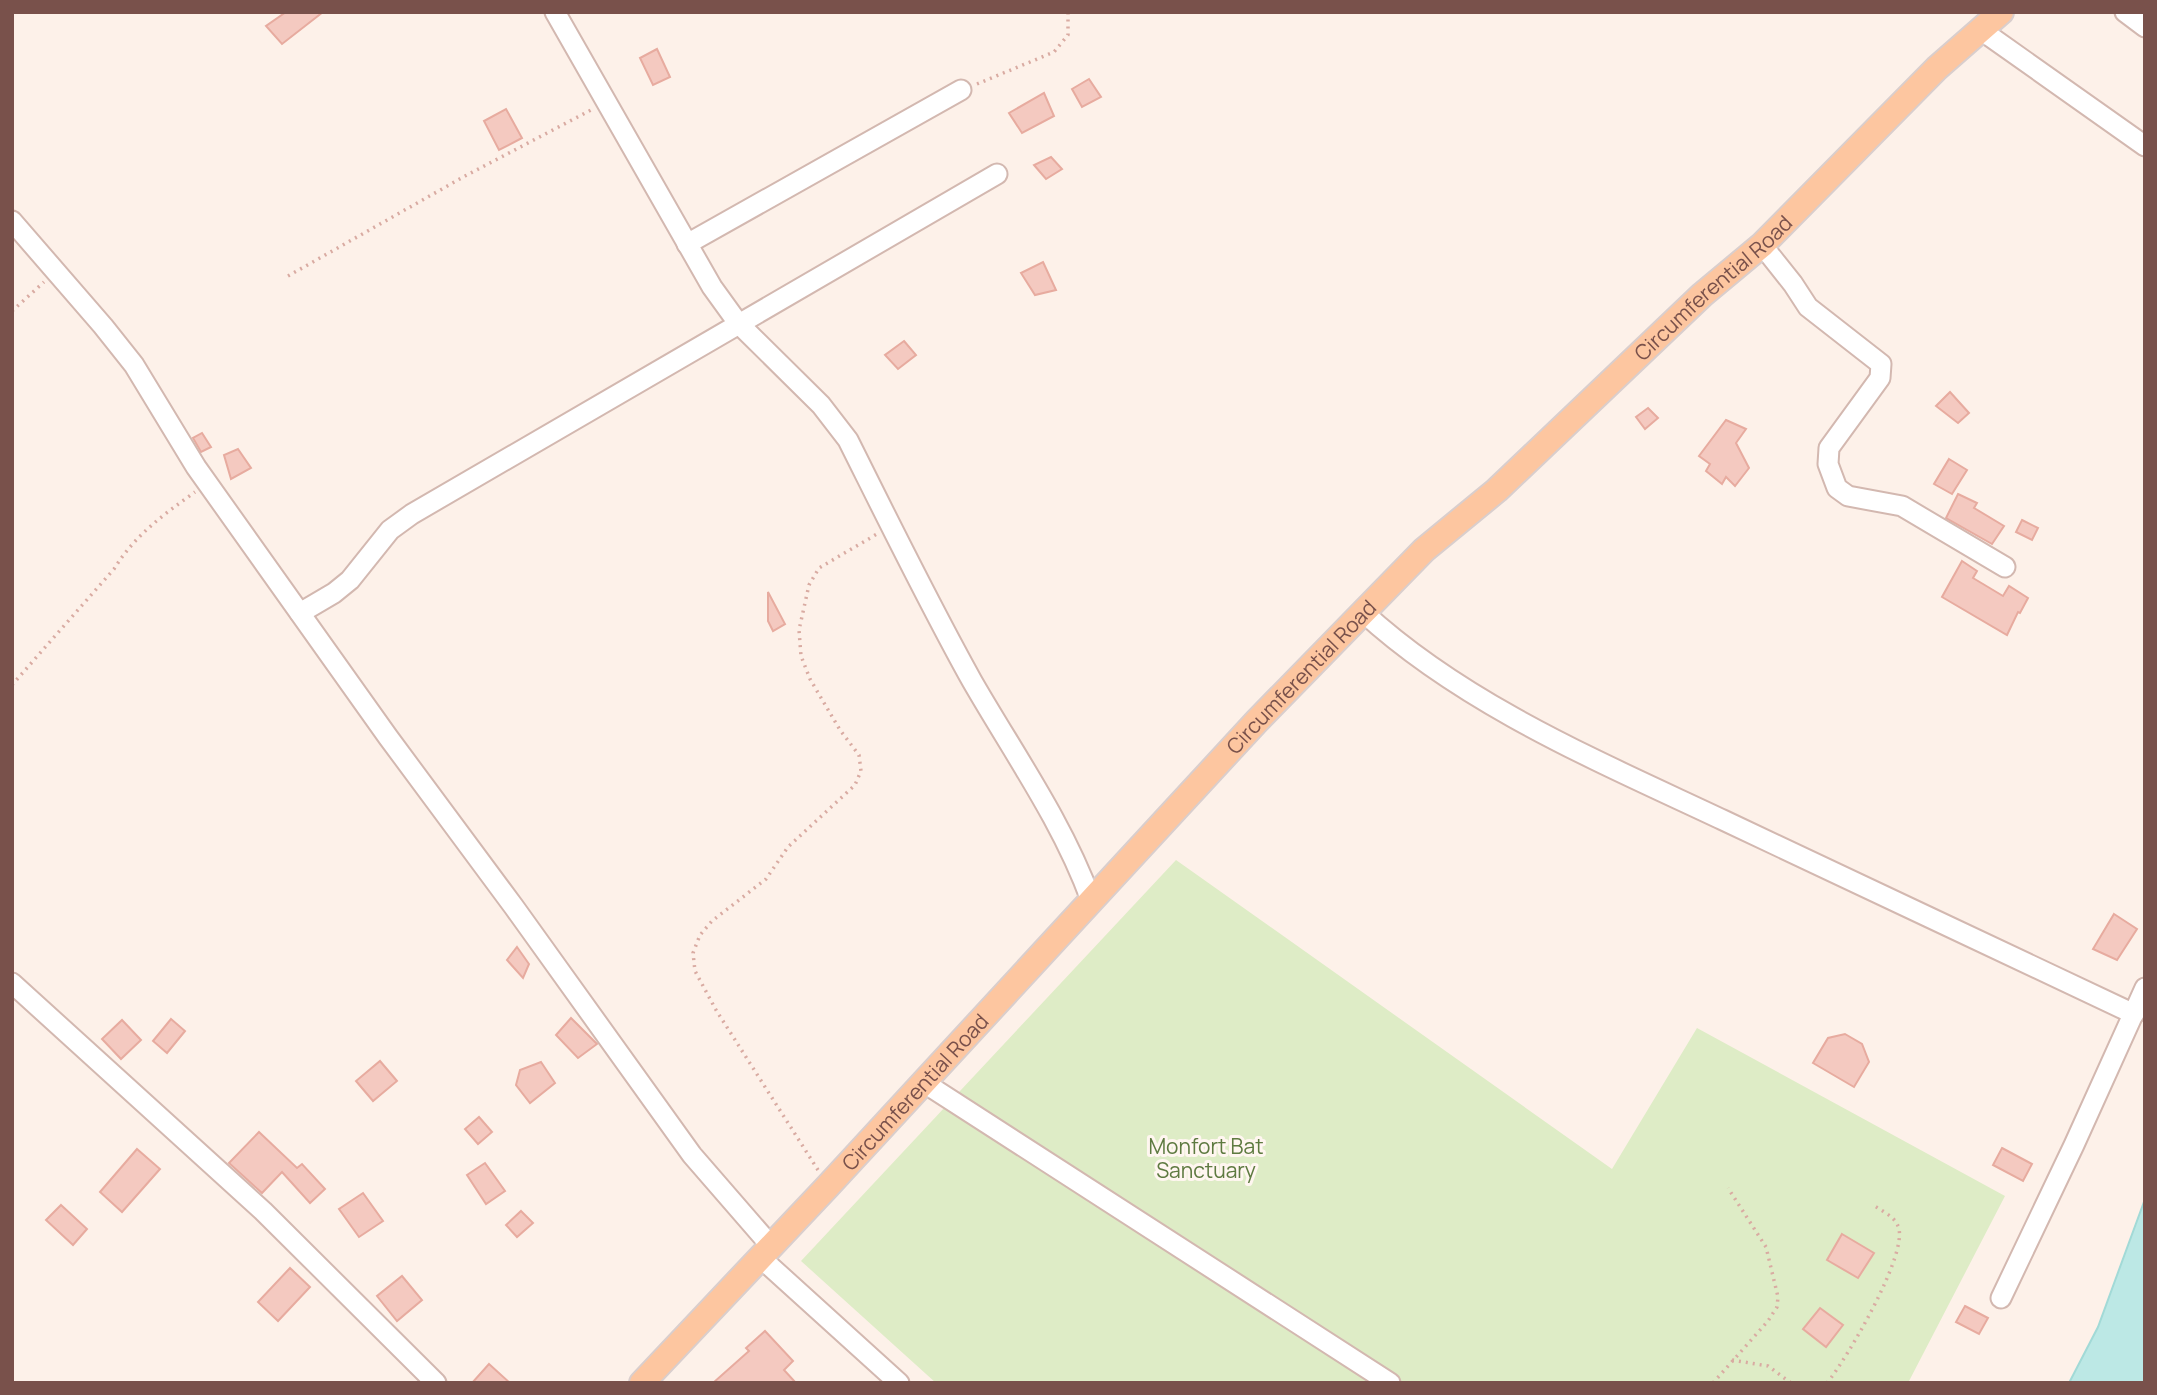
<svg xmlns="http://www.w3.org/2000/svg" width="2157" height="1395" font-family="Manrope,sans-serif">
<rect width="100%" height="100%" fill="#fdf1e9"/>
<!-- green -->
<polygon fill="#deecc6" points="1176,860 1612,1169 1697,1028 2005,1196 1908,1383 936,1383 801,1261"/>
<!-- water -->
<polygon fill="#bce8e5" stroke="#a2dad7" stroke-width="2" points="2145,1199 2145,1383 2069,1383 2098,1327"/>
<!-- building -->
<g fill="#f4c9c0" stroke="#e7ab9f" stroke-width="2">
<polygon points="286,12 323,12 282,44 266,26"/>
<polygon points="657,49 670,77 653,85 640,58"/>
<polygon points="1089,79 1101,97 1082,107 1072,89"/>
<polygon points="1044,93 1054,116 1022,133 1009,113"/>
<polygon points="506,109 522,138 499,150 484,121"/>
<polygon points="1051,157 1062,169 1046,179 1034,165"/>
<polygon points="1043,262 1056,290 1035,295 1021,273"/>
<polygon points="904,341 916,355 898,369 885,355"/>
<polygon points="1950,392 1969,413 1958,423 1936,406"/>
<polygon points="1648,408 1658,418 1645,429 1636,417"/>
<polygon points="1726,420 1746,429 1736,443 1749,468 1735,486 1726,477 1722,484 1706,471 1710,464 1699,456"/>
<polygon points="202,433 211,447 201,452 193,438"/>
<polygon points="238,449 251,468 231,479 224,455"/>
<polygon points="1949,459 1967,470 1952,494 1934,484"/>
<polygon points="1958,494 1977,503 1974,508 2004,526 1992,544 1946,518"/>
<polygon points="2022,520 2038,528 2032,540 2016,532"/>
<polygon points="1962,561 1977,571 1973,578 2003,596 2009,586 2028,598 2020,613 2018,612 2007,635 1942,597"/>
<polygon points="768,592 785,624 773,631 768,621"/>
<polygon points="2114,914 2137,929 2117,960 2093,949"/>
<polygon points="517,947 529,964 523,978 507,960"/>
<polygon points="571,1018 597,1044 578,1058 556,1035"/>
<polygon points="171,1019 185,1031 167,1053 153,1041"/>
<polygon points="122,1020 141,1040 121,1059 102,1039"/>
<polygon points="1845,1034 1862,1044 1869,1062 1854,1087 1813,1063 1828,1038"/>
<polygon points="380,1061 397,1081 373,1101 356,1081"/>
<polygon points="541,1062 555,1083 530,1103 516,1085 520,1070"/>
<polygon points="479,1117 492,1132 478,1144 465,1129"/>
<polygon points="259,1132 297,1168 302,1164 325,1189 310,1203 282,1172 262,1193 229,1163"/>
<polygon points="2002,1148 2032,1164 2023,1181 1993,1165"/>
<polygon points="137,1149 160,1169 122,1212 100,1192"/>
<polygon points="485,1163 505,1191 486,1204 467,1175"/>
<polygon points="363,1193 383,1221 359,1237 339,1209"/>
<polygon points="61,1205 87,1229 73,1245 46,1220"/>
<polygon points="521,1211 533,1223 517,1237 506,1225"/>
<polygon points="1842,1234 1874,1253 1858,1278 1827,1260"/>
<polygon points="290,1268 310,1287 278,1321 258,1302"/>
<polygon points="402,1276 422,1300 397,1321 377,1296"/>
<polygon points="1965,1306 1988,1318 1979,1334 1956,1322"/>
<polygon points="1820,1308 1843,1325 1826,1347 1803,1329"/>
<polygon points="765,1331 793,1361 784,1370 796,1383 713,1383 749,1351 746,1348"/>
<polygon points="489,1364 510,1383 472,1383"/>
</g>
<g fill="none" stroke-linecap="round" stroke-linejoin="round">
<!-- minor casing -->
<g stroke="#d3b8b0" stroke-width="23">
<g id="minor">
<path d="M555,12L712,287L738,323L821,405L848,440C888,520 928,602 972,681C1014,754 1062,821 1091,900"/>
<polyline points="2125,12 2145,27"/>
<polyline points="1981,30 2145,146"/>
<polyline points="12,221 103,326 134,365 196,467 388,737 514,907 692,1155 771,1246"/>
<polyline points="687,244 961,90"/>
<polyline points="1762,245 1793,284 1808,307 1881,364 1880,378 1829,448 1828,464 1837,488 1848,496 1902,506 2005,567"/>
<path d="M1363,612C1464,705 1600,762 1723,820C1860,885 1997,949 2134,1014"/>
<polyline points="300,613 334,593 350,580 390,530 412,514 997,174"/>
<polyline points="12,983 263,1211 436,1383"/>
<polyline points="923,1082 1390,1383"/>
<polyline points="761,1258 899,1383"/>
<polyline points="2001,1298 2074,1145 2145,988"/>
</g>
</g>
<!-- major casing -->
<g stroke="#d9cecd" stroke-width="28">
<g id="major">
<path id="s1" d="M642,1383L828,1186L1257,721L1424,550L1497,490L1702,295L1762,245L1937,68L2001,12"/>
</g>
</g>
<!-- path -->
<g stroke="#d9aba2" stroke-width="3.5" stroke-dasharray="2 5" stroke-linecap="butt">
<polyline points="977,84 1054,52 1068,35 1068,12"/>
<polyline points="288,276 465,176 591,110"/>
<polyline points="12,311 44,282"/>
<path d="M12,685L114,569C135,535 163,515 195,492"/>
<polyline points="818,1170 716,1010 695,971 693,953 700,935 712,921 766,879 788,847 855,785 861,771 859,755 840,730 810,679 801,656 799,630 809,585 819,568 877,534"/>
<polyline points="1732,1360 1768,1366 1791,1383"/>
<polyline points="1713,1383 1768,1321 1777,1307 1778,1297 1766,1247 1728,1188"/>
<path d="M1827,1383C1846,1360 1910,1252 1898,1226C1894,1216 1882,1211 1873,1205"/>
</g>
<!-- minor -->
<use href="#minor" stroke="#fff" stroke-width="19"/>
<!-- major -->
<use href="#major" stroke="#fdc6a0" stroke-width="24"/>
</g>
<g text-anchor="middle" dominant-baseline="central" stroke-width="6" stroke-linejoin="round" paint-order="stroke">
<!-- street labels -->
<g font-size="21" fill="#79514b" stroke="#fff6f0">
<text stroke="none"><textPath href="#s1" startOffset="1533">Circumferential Road</textPath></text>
<text stroke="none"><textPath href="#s1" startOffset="966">Circumferential Road</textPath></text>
<text stroke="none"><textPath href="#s1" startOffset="399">Circumferential Road</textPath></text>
</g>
<!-- park labels -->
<g font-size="21" fill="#5e7a40" stroke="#fff6f0">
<text x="1206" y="1146">Monfort Bat<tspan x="1206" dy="24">Sanctuary</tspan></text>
</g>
</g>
<!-- border -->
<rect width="2157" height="1395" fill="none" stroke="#79514b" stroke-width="28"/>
</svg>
